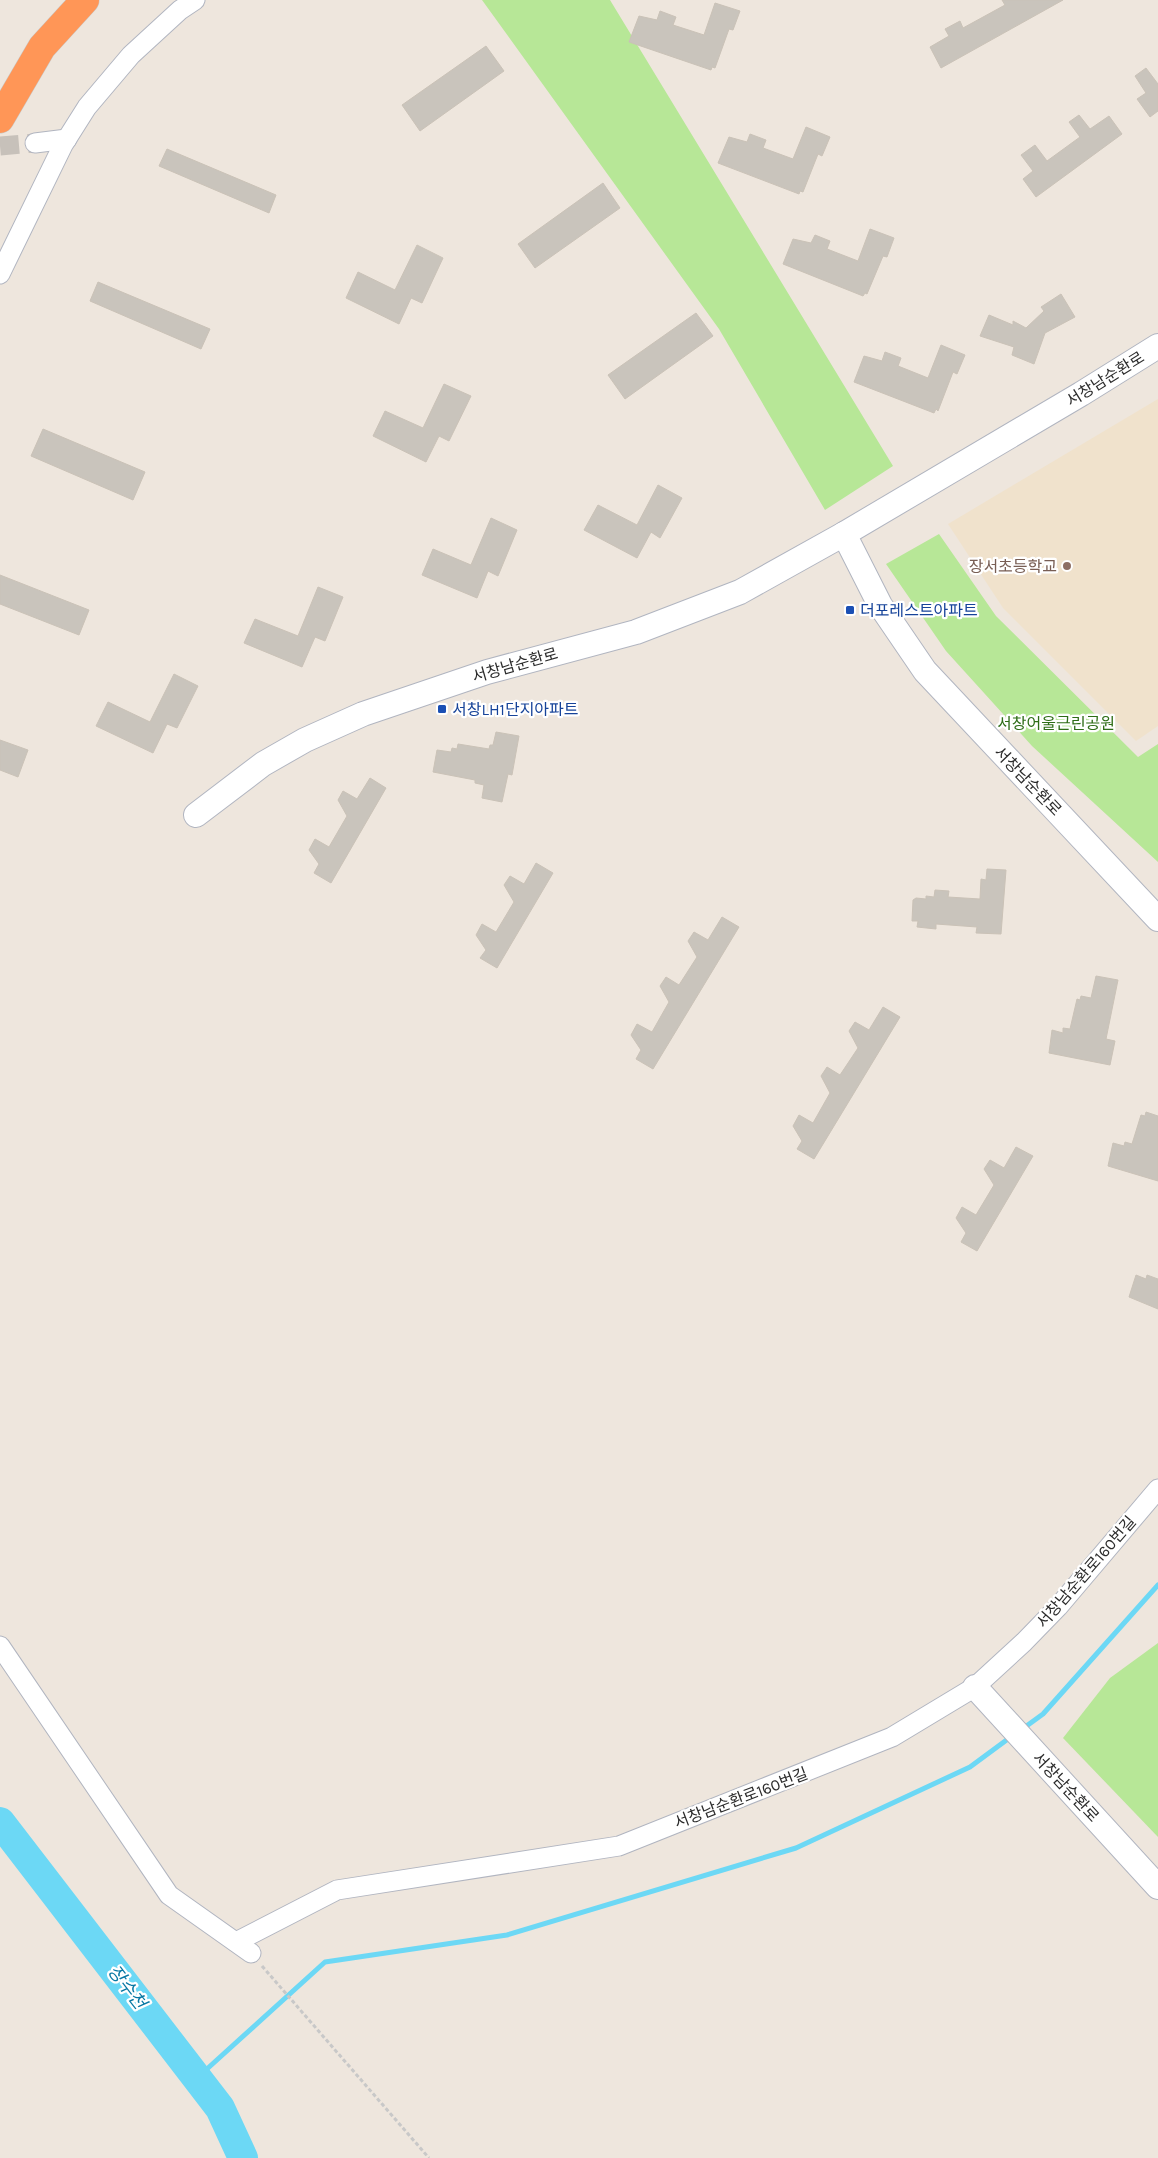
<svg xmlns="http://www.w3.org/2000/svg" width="1158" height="2158" font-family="Karla,'Noto Sans KR',sans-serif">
<rect width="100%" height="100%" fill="#eee6dd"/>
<!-- education -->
<polygon fill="#f0e2cc" points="1158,399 1158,726 1136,741 1003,608 948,524"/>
<!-- green -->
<g fill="#b7e797">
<polygon points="482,0 610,0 893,466 825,510 719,329"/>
<polygon points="939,534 996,616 1138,757 1158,744 1158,862 1032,746 946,651 886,564"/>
<polygon points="1158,1643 1158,1837 1063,1738 1110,1678"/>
</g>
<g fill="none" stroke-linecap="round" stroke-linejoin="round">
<!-- stream -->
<g stroke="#6cd8f5" stroke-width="5">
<polyline points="1021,1730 1043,1714 1158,1585"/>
<polyline points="197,2078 325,1962 507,1935 796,1848 970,1767 1012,1736"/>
</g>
<!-- river -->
<polyline stroke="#6cd8f5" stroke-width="30" points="0,1822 220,2108 243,2158"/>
</g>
<!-- building -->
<g fill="#c9c4bc" stroke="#cac2b7">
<polygon points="1002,0 1063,0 941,68 930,47 949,36 945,29 960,21 963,28 1005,5"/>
<polygon points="715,3 740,11 733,30 729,29 715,68 712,67 711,70 629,42 639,16 657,20 660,11 676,17 673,25 704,35"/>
<polygon points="486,46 504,71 420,131 402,105"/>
<polygon points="1146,68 1158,84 1158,111 1150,117 1137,99 1146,93 1135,76"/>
<polygon points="1079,115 1090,129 1109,116 1122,134 1036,197 1023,179 1033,171 1021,155 1035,145 1047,161 1080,137 1069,122"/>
<polygon points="806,127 830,137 822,156 818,154 803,192 800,191 799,194 718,163 729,137 747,142 750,134 766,140 763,148 793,159"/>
<polygon points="167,149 276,195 269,213 159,166"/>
<polygon points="603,183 620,208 535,268 518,244"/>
<polygon points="870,229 894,238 887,257 883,256 867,294 865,293 863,296 783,264 793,239 811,243 815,235 830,241 827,249 858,261"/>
<polygon points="417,245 443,258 422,303 411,298 399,324 346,298 358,272 395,290"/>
<polygon points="98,282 210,329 201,349 90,301"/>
<polygon points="1061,294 1075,317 1045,333 1034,364 1012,355 1014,347 980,336 989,315 1013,325 1013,321 1026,328 1044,311 1041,307"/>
<polygon points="696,313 713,336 625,399 608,375"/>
<polygon points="941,345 965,355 957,374 953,372 938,411 936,409 934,413 854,382 864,356 882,361 885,352 901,358 898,366 928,378"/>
<polygon points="444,384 471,396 449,441 439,436 426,462 373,436 385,411 423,428"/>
<polygon points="43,429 145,472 133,500 31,456"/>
<polygon points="658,485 682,498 660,538 651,532 637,558 584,530 598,505 637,525"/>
<polygon points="491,518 517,530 498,576 488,571 477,598 422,575 433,549 471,565"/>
<polygon points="0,575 89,610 79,635 0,604"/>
<polygon points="318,587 343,597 325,641 315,637 302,667 244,643 255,619 298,636"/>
<polygon points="174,674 198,686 177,728 167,724 153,753 96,726 108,702 150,722"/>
<polygon points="496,732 519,736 512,775 508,774 502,802 482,798 484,785 475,783 475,780 433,772 437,750 451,752 452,748 457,749 458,744 489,749 490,745 493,745"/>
<polygon points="0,740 28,750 18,777 0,770"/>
<polygon points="370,778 386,788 331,883 314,873 319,864 309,850 315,839 329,847 347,816 338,800 343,791 357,799"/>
<polygon points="536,863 553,873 497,968 480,958 486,950 476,935 482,924 496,932 514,902 504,885 510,876 524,884"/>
<polygon points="987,869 1006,870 1001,934 976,933 977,927 936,924 936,929 917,927 918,921 912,921 913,900 916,898 926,899 926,896 934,897 935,890 949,891 948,897 980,899 981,879 986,880"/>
<polygon points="722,917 739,927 653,1069 636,1059 641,1050 631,1035 637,1024 652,1032 669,1002 660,986 666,977 679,985 697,957 688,941 694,932 708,940"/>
<polygon points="1096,976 1118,980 1106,1039 1115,1041 1110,1065 1049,1053 1052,1030 1063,1033 1063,1028 1070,1029 1077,999 1080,1000 1081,996 1091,998"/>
<polygon points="883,1007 900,1017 814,1159 797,1149 802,1141 793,1126 799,1115 813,1123 830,1093 821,1076 827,1067 840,1075 858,1048 849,1031 855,1022 869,1030"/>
<polygon points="1146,1112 1158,1116 1158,1181 1108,1166 1113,1143 1124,1146 1125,1142 1132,1144 1141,1115 1145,1116"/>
<polygon points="1016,1147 1033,1156 977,1251 961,1242 966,1233 956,1218 962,1207 976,1215 994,1185 984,1169 990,1160 1004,1168"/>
<polygon points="1136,1275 1146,1279 1147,1275 1158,1279 1158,1309 1129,1297"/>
</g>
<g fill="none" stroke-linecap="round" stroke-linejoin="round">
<!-- minor-tunnel -->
<polyline stroke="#c7c1ba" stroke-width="19" stroke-dasharray="19 9" stroke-linecap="butt" points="0,146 35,143"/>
<!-- minor casing -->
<g stroke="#b1b5c0" stroke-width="21">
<g id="minor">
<polyline points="35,143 67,139"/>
<polyline points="0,274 63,145 87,107 131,55 180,10 195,0"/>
<polyline points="0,1646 169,1895 251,1953"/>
<polyline points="236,1942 337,1890 619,1846 892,1737 975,1687 1024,1642 1058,1607 1158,1489"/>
</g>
</g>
<!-- tertiary casing -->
<g stroke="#b1b5c0" stroke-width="26">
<g id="tertiary">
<polyline points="844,534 880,605 925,671 1158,919"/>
<polyline points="196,815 263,764 305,740 363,714 487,672 636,632 740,592 844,534 1081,394 1158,346"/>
<polyline points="975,1687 1158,1887"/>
</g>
</g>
<!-- motorway casing -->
<g stroke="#c8c8c8" stroke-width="29">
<polyline id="motorway" points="0,119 42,47 85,0"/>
</g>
<!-- path -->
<polyline stroke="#c8c8c8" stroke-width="3" stroke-dasharray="4 2.5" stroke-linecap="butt" points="262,1966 429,2158"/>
<!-- minor -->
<use href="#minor" stroke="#fff" stroke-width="19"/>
<!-- tertiary -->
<use href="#tertiary" stroke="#fff" stroke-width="24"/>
<!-- motorway -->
<use href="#motorway" stroke="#ff9657" stroke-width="28"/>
</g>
<!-- markers -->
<circle fill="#8d6e63" stroke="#fff" stroke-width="2" cx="1067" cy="566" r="5"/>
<g fill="#1a4fb4" stroke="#fff" stroke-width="2">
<rect x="845" y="605" width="10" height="10" rx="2.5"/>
<rect x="437" y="704" width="10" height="10" rx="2.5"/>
</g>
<g text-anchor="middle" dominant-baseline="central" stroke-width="4.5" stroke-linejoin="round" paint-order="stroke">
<!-- street labels -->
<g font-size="16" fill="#2c2c2c" stroke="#fff">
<text transform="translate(1105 379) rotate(-32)">서창남순환로</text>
<text transform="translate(515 665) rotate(-16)">서창남순환로</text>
<text transform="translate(1028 781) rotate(46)">서창남순환로</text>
<text transform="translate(1086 1572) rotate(-49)">서창남순환로160번길</text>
<text transform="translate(1066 1787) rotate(47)">서창남순환로</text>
<text transform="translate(741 1798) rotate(-21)">서창남순환로160번길</text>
</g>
<!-- education labels -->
<g font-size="16" fill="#785e54" stroke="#fff" text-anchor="end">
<text x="1057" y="566">장서초등학교</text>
</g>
<!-- transit labels -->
<g font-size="16" fill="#164399" stroke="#fff" text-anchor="start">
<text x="860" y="610">더포레스트아파트</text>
<text x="452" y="709">서창LH1단지아파트</text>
</g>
<!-- park labels -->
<g font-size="16" fill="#2e6d17" stroke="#fff">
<text x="1056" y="723">서창어울근린공원</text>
</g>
<!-- water labels -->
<g font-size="18" font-style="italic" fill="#0778a4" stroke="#fff">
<text transform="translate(127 1987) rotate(52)">장수천</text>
</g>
</g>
</svg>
